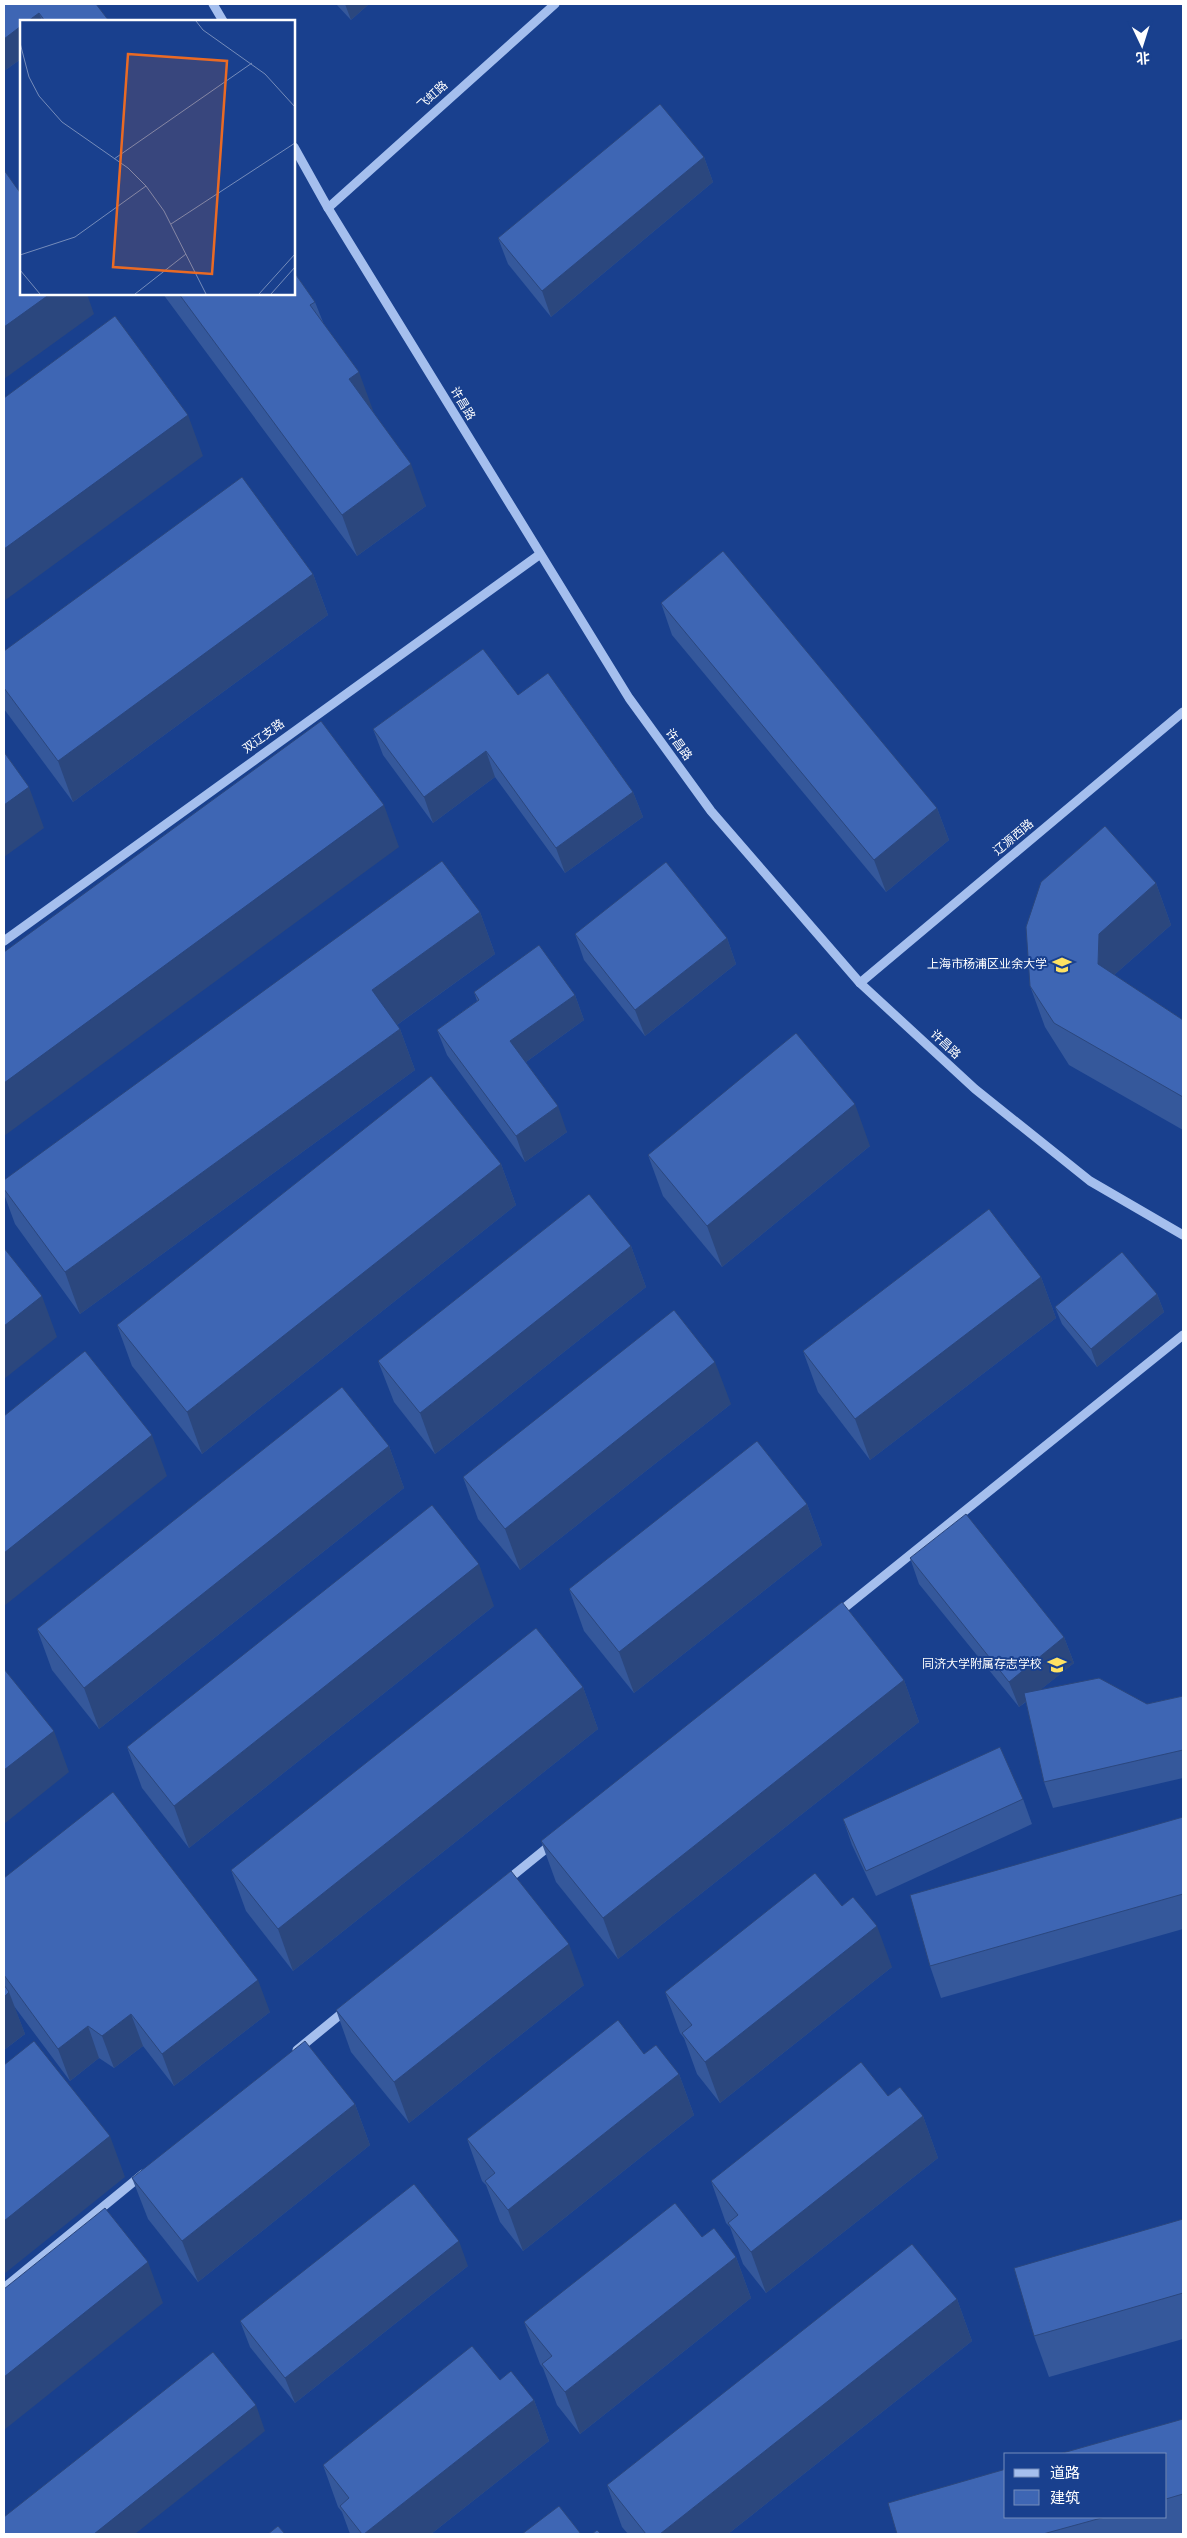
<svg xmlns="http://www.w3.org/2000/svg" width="1187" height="2538" font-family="Overpass,'Noto Sans SC',sans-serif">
<rect width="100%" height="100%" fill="#19408e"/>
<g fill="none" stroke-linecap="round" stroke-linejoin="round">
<!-- minor -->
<g stroke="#a5bfee" stroke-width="9">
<polyline points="213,4 223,21"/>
<polyline points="294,147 328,208 629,698 711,811 860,983 975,1089 1090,1181 1183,1235"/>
<polyline points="328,208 555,4"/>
<polyline points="4,941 539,555"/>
<polyline points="860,983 1183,712"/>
<polyline points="838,1613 1183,1335"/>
<polyline points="505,1882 553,1843"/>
<polyline points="297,2050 347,2009"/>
<polyline points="4,2288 143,2174"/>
</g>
</g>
<!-- wall -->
<g fill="#35589b">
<polygon points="4,4 109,21 21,21 21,59 4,71"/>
<polygon points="336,4 369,4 351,20"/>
<polygon points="704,157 713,182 551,317 508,264 498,238"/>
<polygon points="163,294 294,294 315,302 323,322 426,506 357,556"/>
<polygon points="313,574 328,615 73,802 4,709 4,651"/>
<polygon points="661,603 937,808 949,840 886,892 672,635"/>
<polygon points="518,695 633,792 643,817 565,873 495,777 433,823 383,755 373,729"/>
<polygon points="1156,883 1171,925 1114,975 1183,1020 1183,1130 1069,1065 1045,1027 1030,986"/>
<polygon points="480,912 495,954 397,1025 400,1029 415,1070 80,1314 15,1224 4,1194 4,1180"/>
<polygon points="575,934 727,938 736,964 645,1036 584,960"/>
<polygon points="474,992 575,995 584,1020 526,1062 567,1132 525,1162 447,1055 437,1030 477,1001"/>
<polygon points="870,1146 722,1267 663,1196 648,1155"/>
<polygon points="501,1164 516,1205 202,1454 132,1366 117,1325"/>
<polygon points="631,1246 646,1287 435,1454 394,1402 378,1361"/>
<polygon points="1041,1277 1056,1318 870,1460 818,1392 803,1351"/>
<polygon points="1157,1294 1164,1312 1097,1367 1062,1324 1055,1307"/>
<polygon points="731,1404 520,1570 478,1519 463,1477"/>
<polygon points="389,1446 404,1488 99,1729 52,1670 37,1629"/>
<polygon points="807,1504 822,1545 634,1693 584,1631 569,1589"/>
<polygon points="910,1558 1064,1637 1074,1663 1040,1690 1147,1704 1183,1696 1183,1778 1053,1808 1044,1782 1026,1702 1019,1707 919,1584"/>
<polygon points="494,1606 189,1848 142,1788 127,1747"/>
<polygon points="904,1680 919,1722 618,1959 556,1882 541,1841"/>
<polygon points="583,1687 598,1729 293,1971 246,1911 231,1870"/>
<polygon points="1023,1799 1032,1824 876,1896 852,1845 843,1819"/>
<polygon points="1183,1817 1183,1929 941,1998 930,1966"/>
<polygon points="4,1878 270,2012 174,2086 143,2046 114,2068 99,2058 70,2081 14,2006 25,2034 4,2050"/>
<polygon points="892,1967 720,2103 697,2074 684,2038 680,2033 665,1992"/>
<polygon points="584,1985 409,2123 351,2052 336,2010"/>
<polygon points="644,2054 679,2074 694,2115 523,2251 500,2222 486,2185 482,2181 467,2139"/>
<polygon points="888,2096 923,2116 938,2158 766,2293 743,2264 730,2227 726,2223 711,2181"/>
<polygon points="355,2104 370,2145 198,2282 148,2219 132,2178"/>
<polygon points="1183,2219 1183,2339 1049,2377 1034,2336"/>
<polygon points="702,2237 736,2257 751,2298 580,2434 557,2405 543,2368 540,2364 524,2322"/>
<polygon points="468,2266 295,2403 250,2347 240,2321"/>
<polygon points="957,2299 972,2341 728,2534 628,2534 622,2527 607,2485"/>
<polygon points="500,2380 534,2400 549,2441 431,2534 350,2534 342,2512 338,2507 323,2465"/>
<polygon points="1183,2419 1183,2534 897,2534 1006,2517 1166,2517 1166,2454"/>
</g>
<!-- shaded-wall -->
<g fill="#2b477e">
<polygon points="345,4 369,4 351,20"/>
<polygon points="39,13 42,21 28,21"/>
<polygon points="21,26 21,59 4,71 4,39"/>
<polygon points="704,157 713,182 551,317 542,291"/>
<polygon points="50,294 87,294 94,314 4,379 4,327"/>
<polygon points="359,372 374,413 349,379"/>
<polygon points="188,415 203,456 4,601 4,549"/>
<polygon points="411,464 426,506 357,556 342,515"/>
<polygon points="313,574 328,615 73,802 58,761"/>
<polygon points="486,751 495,777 433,823 424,797"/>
<polygon points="29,787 44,828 4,857 4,805"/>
<polygon points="633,792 643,817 565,873 556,848"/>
<polygon points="384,805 399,847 4,1136 4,1083"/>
<polygon points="937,808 949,840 886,892 874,860"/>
<polygon points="1156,883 1171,925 1114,975 1098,964 1099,934"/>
<polygon points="480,912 495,954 387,1032 372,990"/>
<polygon points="727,938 736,964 645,1036 635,1010"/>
<polygon points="575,995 584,1020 519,1067 510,1041"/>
<polygon points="400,1029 415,1070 80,1314 65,1272"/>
<polygon points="855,1104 870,1146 722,1267 707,1226"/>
<polygon points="558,1106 567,1132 525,1162 516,1136"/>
<polygon points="501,1164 516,1205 202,1454 187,1412"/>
<polygon points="631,1246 646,1287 435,1454 420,1413"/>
<polygon points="1041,1277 1056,1318 870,1460 855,1419"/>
<polygon points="1157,1294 1164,1312 1097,1367 1091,1349"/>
<polygon points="42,1296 57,1337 4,1379 4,1326"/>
<polygon points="715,1362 731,1404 520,1570 505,1529"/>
<polygon points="152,1435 167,1476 4,1606 4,1553"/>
<polygon points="389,1446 404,1488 99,1729 84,1688"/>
<polygon points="807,1504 822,1545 634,1693 619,1652"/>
<polygon points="479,1564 494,1606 189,1848 174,1806"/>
<polygon points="1064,1637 1074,1663 1019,1707 1009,1682"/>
<polygon points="904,1680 919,1722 618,1959 603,1918"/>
<polygon points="583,1687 598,1729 293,1971 278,1929"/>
<polygon points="54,1731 69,1772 4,1824 4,1770"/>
<polygon points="877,1926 892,1967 720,2103 705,2062"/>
<polygon points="569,1944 584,1985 409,2123 394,2082"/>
<polygon points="258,1980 270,2012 174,2086 162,2054"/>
<polygon points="9,1992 25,2034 4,2050 4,1997"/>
<polygon points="131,2014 143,2046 114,2068 102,2036"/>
<polygon points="88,2026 99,2058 70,2081 58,2049"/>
<polygon points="679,2074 694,2115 523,2251 508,2210"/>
<polygon points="355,2104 370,2145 198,2282 182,2241"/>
<polygon points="923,2116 938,2158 766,2293 751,2252"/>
<polygon points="110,2136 125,2177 4,2274 4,2221"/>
<polygon points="459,2241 468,2266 295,2403 285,2378"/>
<polygon points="736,2257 751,2298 580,2434 565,2392"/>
<polygon points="148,2262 163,2303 4,2430 4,2377"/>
<polygon points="957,2299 972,2341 728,2534 660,2534"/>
<polygon points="534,2400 549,2441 431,2534 364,2534"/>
<polygon points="256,2405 265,2431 135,2534 94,2534"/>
</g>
<!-- building -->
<g fill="#3e66b4" stroke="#2b477e">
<polygon points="4,4 96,4 109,21 45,21 39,13 28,21 21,21 21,26 4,39"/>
<polygon points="660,104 704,157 542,291 498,238"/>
<polygon points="4,170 21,194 21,294 50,294 4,327"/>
<polygon points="294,272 315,302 310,305 359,372 349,379 411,464 342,515 179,294 294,294"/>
<polygon points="115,316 188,415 4,549 4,398"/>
<polygon points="242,477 313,574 58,761 4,688 4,651"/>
<polygon points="723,551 937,808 874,860 661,603"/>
<polygon points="483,649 518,695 548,673 633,792 556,848 486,751 424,797 373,729"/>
<polygon points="321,721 384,805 4,1083 4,952"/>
<polygon points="4,752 29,787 4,805"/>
<polygon points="1105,826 1156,883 1099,934 1098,964 1183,1020 1183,1097 1054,1023 1030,986 1026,927 1041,882"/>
<polygon points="442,861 480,912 372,990 400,1029 65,1272 4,1189 4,1180"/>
<polygon points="666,862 727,938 635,1010 575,934"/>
<polygon points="539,945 575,995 510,1041 558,1106 516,1136 437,1030 479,1000 474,992"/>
<polygon points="796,1033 855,1104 707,1226 648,1155"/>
<polygon points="431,1076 501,1164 187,1412 117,1325"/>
<polygon points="589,1194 631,1246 420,1413 378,1361"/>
<polygon points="989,1209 1041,1277 855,1419 803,1351"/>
<polygon points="4,1248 42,1296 4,1326"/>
<polygon points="1122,1252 1157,1294 1091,1349 1055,1307"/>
<polygon points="674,1310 715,1362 505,1529 463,1477"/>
<polygon points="85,1351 152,1435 4,1553 4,1416"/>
<polygon points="342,1387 389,1446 84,1688 37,1629"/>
<polygon points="757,1441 807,1504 619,1652 569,1589"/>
<polygon points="432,1505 479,1564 174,1806 127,1747"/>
<polygon points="966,1514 1064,1637 1009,1682 910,1558"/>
<polygon points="842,1602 904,1680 603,1918 541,1841"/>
<polygon points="536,1628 583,1687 278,1929 231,1870"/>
<polygon points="4,1669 54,1731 4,1770"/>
<polygon points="1099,1678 1147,1704 1183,1696 1183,1750 1044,1782 1024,1693"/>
<polygon points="1000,1747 1023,1799 866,1871 843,1819"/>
<polygon points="113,1792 258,1980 162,2054 131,2014 102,2036 88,2026 58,2049 4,1975 4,1878"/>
<polygon points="1183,1817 1183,1894 930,1966 910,1895"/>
<polygon points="511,1871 569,1944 394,2082 336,2010"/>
<polygon points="815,1873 842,1906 853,1897 877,1926 705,2062 682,2033 692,2025 665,1992"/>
<polygon points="4,1985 9,1992 4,1997"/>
<polygon points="618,2020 644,2054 656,2045 679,2074 508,2210 485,2181 495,2173 467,2139"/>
<polygon points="34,2041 110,2136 4,2221 4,2065"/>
<polygon points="305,2041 355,2104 182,2241 132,2178"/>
<polygon points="861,2062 888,2096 900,2087 923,2116 751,2252 728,2223 738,2215 711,2181"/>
<polygon points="414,2184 459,2241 285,2378 240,2321"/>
<polygon points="675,2203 702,2237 714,2228 736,2257 565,2392 542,2364 552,2356 524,2322"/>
<polygon points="105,2208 148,2262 4,2377 4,2289"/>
<polygon points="1183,2219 1183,2293 1034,2336 1014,2268"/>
<polygon points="912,2244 957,2299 660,2534 646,2534 607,2485"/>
<polygon points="472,2346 500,2380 511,2371 534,2400 364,2534 362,2534 340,2506 349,2498 323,2465"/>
<polygon points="213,2352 256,2405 94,2534 4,2534 4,2517"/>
<polygon points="1183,2419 1183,2494 1166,2499 1166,2454 1059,2454"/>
<polygon points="1006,2469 1006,2517 1105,2517 1043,2534 897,2534 888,2503"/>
<polygon points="559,2506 581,2534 522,2534"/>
<polygon points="278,2526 285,2534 268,2534"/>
<polygon points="597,2530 601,2534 592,2534"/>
</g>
<!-- icons -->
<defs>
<g id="university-bare" transform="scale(1.5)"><path d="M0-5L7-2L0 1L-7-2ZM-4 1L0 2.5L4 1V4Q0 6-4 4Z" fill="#ffe263" stroke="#19408e" stroke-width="2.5" paint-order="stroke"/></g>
<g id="school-bare" transform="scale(1.5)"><path d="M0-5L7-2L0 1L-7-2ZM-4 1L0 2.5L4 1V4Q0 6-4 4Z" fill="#ffe263" stroke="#19408e" stroke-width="2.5" paint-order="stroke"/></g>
</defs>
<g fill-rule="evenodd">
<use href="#university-bare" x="1062" y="965"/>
<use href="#school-bare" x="1057" y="1665"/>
</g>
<g text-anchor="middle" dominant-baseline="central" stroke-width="4" stroke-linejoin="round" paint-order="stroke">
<!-- street labels -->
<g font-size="12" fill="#fff" stroke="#19408e">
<text transform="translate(433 96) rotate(-42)">飞虹路</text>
<text transform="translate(462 404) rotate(59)">许昌路</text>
<text transform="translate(264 737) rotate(-36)">双辽支路</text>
<text transform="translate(678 745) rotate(54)">许昌路</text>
<text transform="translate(1014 838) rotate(-40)">辽源西路</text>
<text transform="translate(945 1045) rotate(43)">许昌路</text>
</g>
<!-- poi labels -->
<g font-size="12" fill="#fff" stroke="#19408e" text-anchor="end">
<text x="1047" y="965">上海市杨浦区业余大学</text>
<text x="1042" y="1665">同济大学附属存志学校</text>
</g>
</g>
<!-- overview -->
<g transform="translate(20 20)">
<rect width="275" height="275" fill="#19408e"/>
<path fill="none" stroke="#758cbb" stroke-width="1" d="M176,1L183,10L245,54L275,87M0,23L9,57L19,76L42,102L108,148L126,166L144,191L186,274M94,139L232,43M151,204L275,123M0,235L55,217L126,166M0,250L20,274M115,274L166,234M239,274L275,234M251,274L275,247"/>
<path fill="#ea6a24" fill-opacity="0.15" stroke="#ea6a24" stroke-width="2.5" d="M108,34L207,41L192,254L93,247Z"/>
<rect width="275" height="275" fill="none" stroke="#fff" stroke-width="2.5"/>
</g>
<!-- border -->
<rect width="1187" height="2538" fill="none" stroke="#ffffff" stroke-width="10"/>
<!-- legend -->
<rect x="1004" y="2453" width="162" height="65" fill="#19408e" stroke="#758cbb"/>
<rect x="1014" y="2469" width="25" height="8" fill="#a5bfee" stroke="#758cbb"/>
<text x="1050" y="2478" font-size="15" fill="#ffffff">道路</text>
<rect x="1014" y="2490" width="25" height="15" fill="#3e66b4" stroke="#758cbb"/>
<text x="1050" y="2503" font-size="15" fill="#ffffff">建筑</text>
<!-- north arrow -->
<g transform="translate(1142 45) rotate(176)" stroke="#19408e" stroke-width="4" paint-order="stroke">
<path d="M0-4L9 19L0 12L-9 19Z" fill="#ffffff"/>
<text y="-8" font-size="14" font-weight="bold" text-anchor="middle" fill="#ffffff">北</text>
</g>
</svg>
